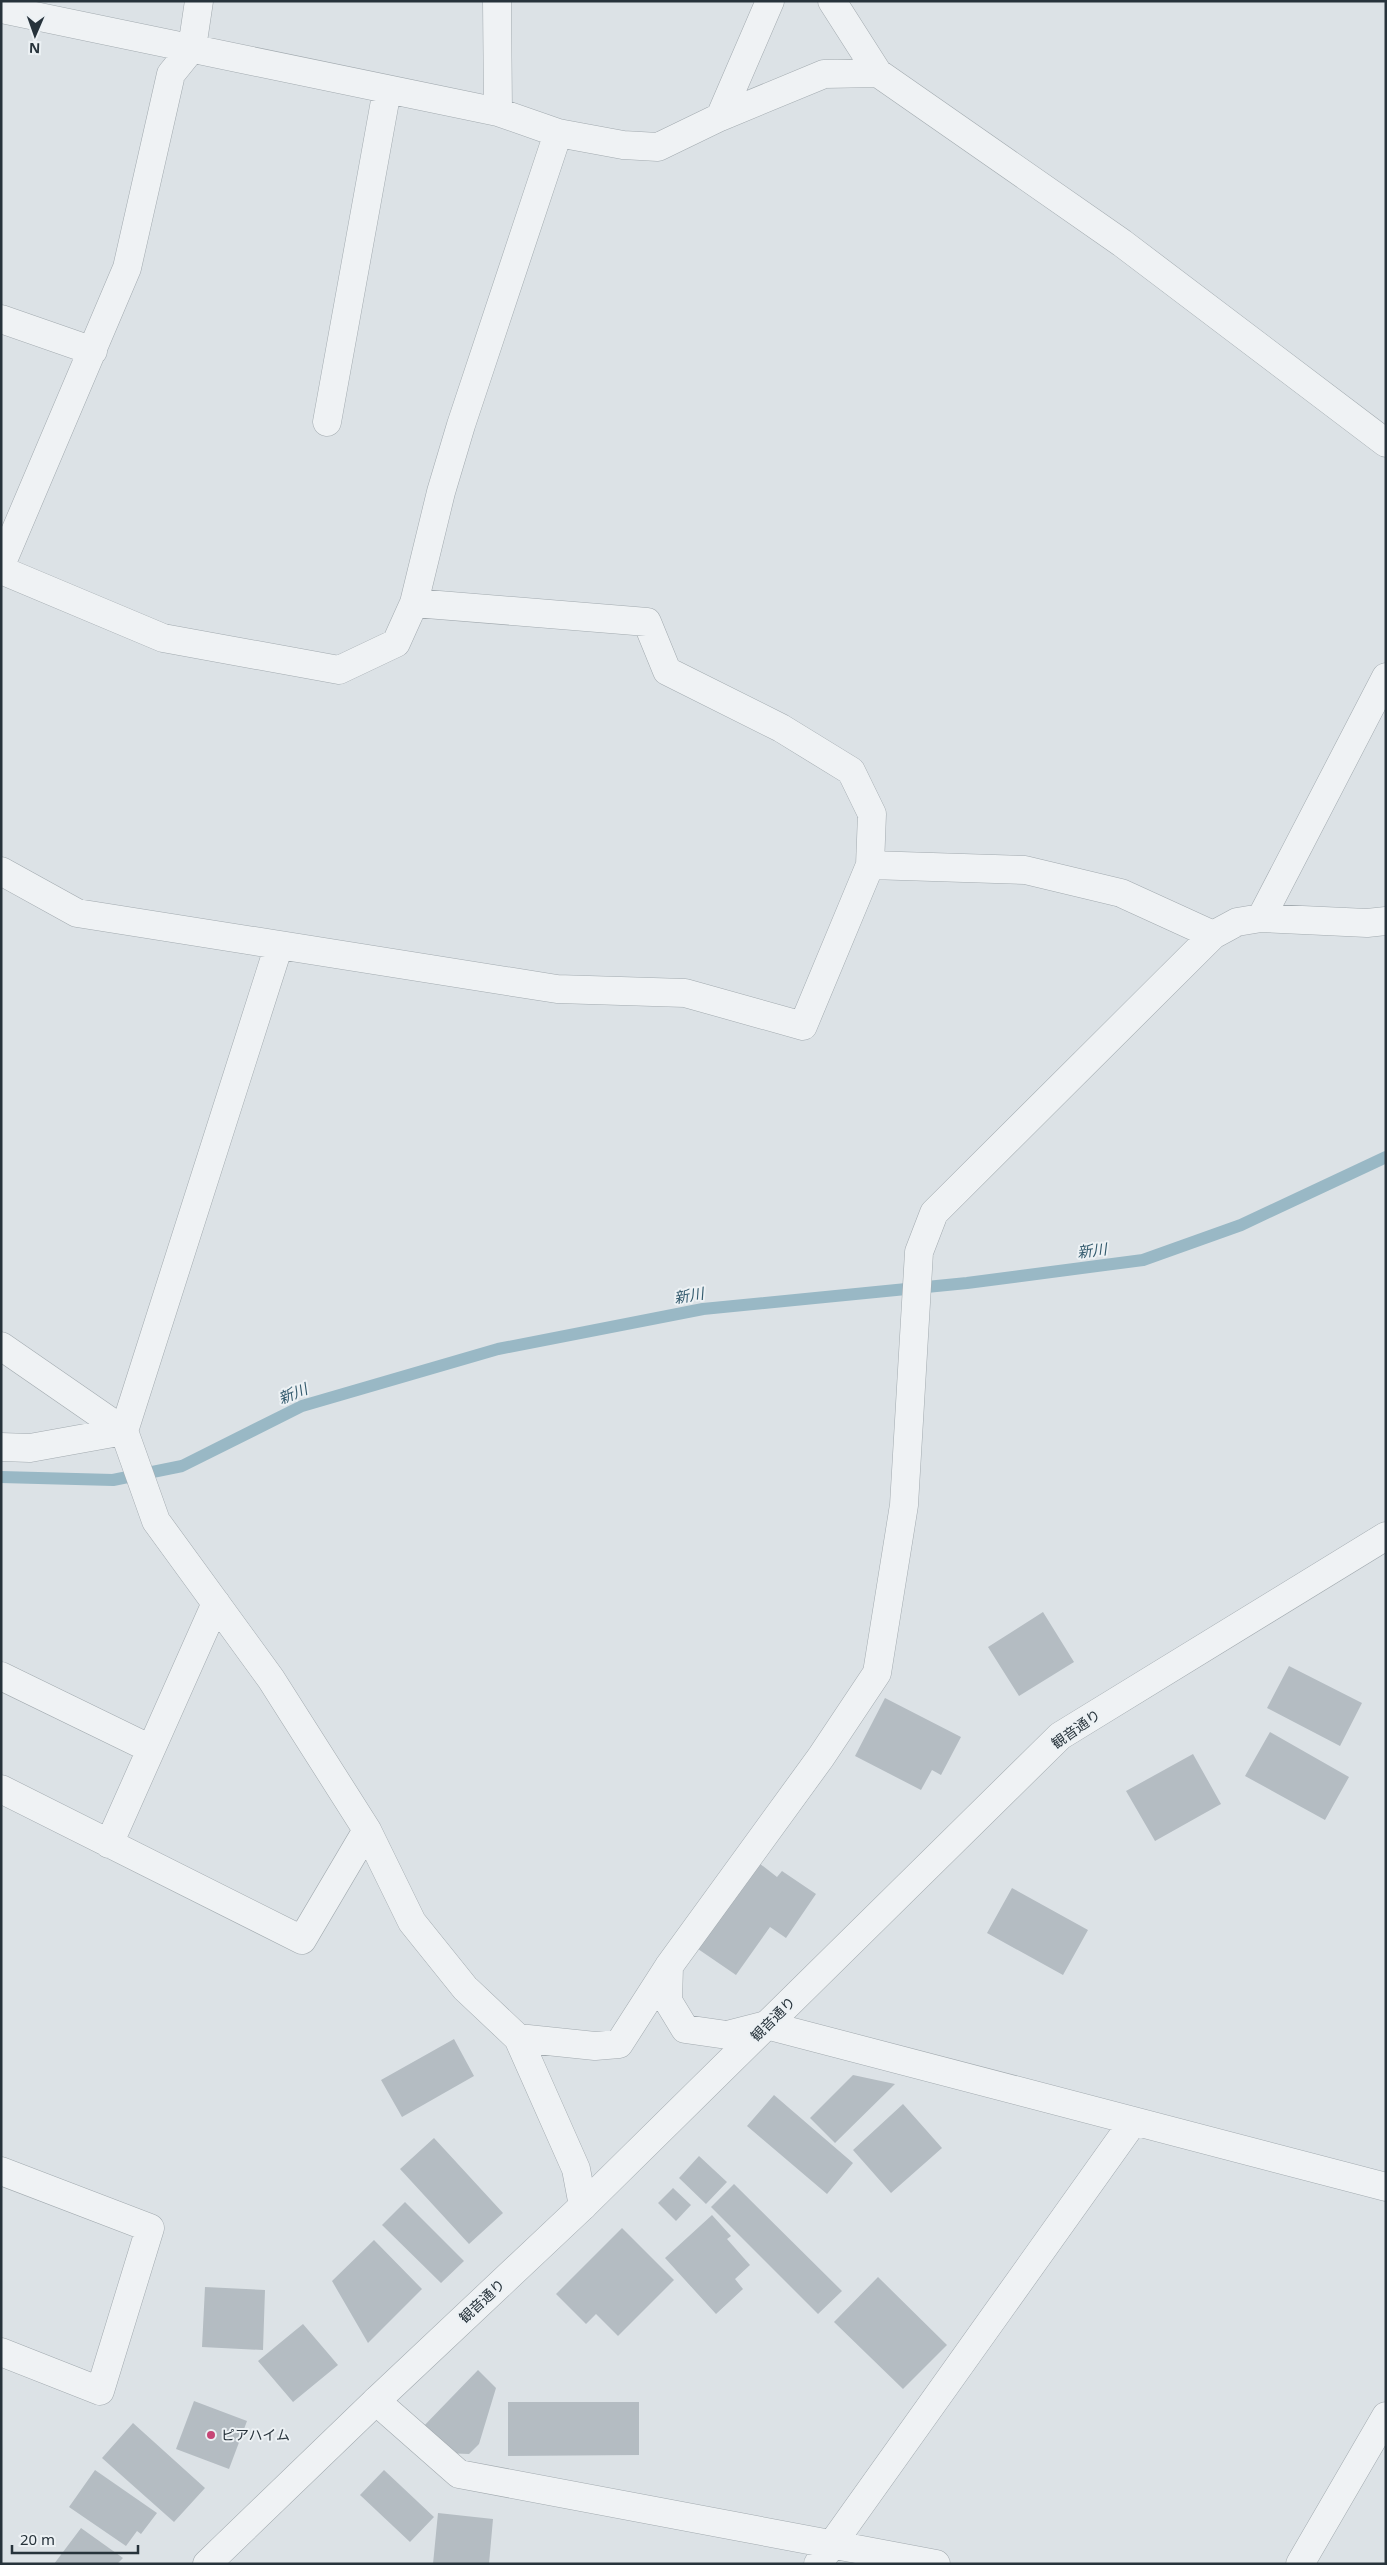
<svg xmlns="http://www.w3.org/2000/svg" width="1387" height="2565" font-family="'Noto Sans','Noto Sans JP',sans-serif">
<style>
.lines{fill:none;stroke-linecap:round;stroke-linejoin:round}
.stream{stroke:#99b8c5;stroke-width:12}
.building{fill:#b4bcc2}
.minor-casing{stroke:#a2aaaf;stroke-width:29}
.tertiary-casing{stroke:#a2aaaf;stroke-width:29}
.minor{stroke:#eff2f4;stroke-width:28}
.tertiary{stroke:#eff2f4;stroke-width:28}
.poi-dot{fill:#c64676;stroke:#ecf1f4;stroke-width:2}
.labels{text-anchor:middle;stroke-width:4;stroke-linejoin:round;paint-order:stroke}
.street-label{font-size:14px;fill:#27333b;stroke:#ecf1f4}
.poi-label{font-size:14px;fill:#27333b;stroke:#ecf1f4;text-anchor:start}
.water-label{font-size:15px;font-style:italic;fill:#335a6d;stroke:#ecf1f4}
</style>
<rect width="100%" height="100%" fill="#dce2e6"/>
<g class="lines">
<path class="stream" d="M1 1477 113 1480 182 1466 302 1406 498 1349 703 1309 967 1283 1143 1260 1241 1225 1386 1157"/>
</g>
<path class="building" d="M1043 1612 1074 1662 1019 1696 988 1647Z
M1289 1666 1362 1703 1340 1746 1267 1708Z
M885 1698 961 1737 941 1775 932 1770 921 1790 855 1756Z
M1270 1732 1349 1777 1325 1820 1245 1776Z
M1193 1754 1221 1804 1155 1841 1126 1791Z
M759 1863 777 1877 782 1871 816 1894 786 1938 770 1927 736 1975 698 1949Z
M1012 1888 1088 1930 1063 1975 987 1933Z
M454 2039 474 2076 402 2117 381 2080Z
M853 2075 895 2084 835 2143 810 2118Z
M774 2095 853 2163 827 2194 747 2126Z
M903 2104 942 2148 891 2193 853 2150Z
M434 2138 503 2213 469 2244 400 2169Z
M699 2156 727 2182 706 2204 679 2178Z
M734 2184 842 2291 818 2314 711 2207Z
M673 2188 691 2205 676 2221 658 2203Z
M405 2202 464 2261 441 2283 382 2225Z
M712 2215 731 2236 727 2239 750 2265 735 2279 743 2289 716 2314 665 2258Z
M622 2228 674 2280 618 2336 596 2314 586 2324 556 2294Z
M374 2240 422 2289 368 2343 332 2281Z
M878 2277 947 2345 903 2389 834 2322Z
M205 2287 265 2290 263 2350 202 2347Z
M303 2324 338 2365 293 2402 258 2361Z
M478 2370 496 2388 479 2444 469 2454 442 2453 419 2431Z
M194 2401 247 2421 229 2469 176 2449Z
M508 2402H639V2455L508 2456Z
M133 2423 205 2488 174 2522 102 2458Z
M95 2470 157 2513 141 2534 137 2531 126 2546 69 2507Z
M384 2470 434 2517 410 2542 360 2495Z
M438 2513 493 2519 489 2564H433Z
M81 2528 123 2558 117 2564H54Z"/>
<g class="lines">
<defs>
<path id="minor" d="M497 1 498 112
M832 1 878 73
M1 9 498 112 558 133 623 145 658 147 720 117 824 74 878 73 1122 243 1386 443
M720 117 770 1
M1 319 93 351
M327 422 387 90
M1 565 127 268 171 74 192 48 199 1
M1 570 163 638 339 670 396 643 414 603 441 492 461 425 558 133
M870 865 1025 870 1121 893 1213 935
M1 871 77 913 557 989 685 993 803 1026 870 865 872 814 851 771 781 728 667 671 647 622 414 603
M1261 918 1386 677
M1 1346 124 1431 156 1521 271 1679 367 1830 412 1922 465 1988 518 2038 576 2169 583 2206
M1 1447 30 1448 124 1431 279 945
M1 1676 151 1749
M1 1789 302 1940 367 1830
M109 1844 216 1603
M669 1966 668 2001 685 2029 727 2035 766 2025 1386 2187
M518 2038 595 2046 619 2044 669 1966 821 1757 877 1673 904 1505 919 1252 934 1213 1213 935 1237 922 1261 918 1367 923 1386 921
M1 2171 150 2228 100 2391 1 2352
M376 2401 459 2474 936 2564
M818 2564 1133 2122
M1300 2564 1386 2416"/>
<path id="tertiary" d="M207 2564 376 2401 583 2206 1060 1736 1386 1536"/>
</defs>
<use href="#minor" class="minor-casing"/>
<use href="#tertiary" class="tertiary-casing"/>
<use href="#minor" class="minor"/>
<use href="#tertiary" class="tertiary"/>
</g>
<circle class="poi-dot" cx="211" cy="2435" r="5"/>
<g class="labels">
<g class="street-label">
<text transform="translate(1076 1729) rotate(-35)" y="5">観音通り</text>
<text transform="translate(773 2019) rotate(-45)" y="5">観音通り</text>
<text transform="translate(482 2301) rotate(-43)" y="5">観音通り</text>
</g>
<g class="poi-label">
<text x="221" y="2440">ピアハイム</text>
</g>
<g class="water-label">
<text transform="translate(1092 1251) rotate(-7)" y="5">新川</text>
<text transform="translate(689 1296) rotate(-10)" y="5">新川</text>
<text transform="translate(293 1394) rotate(-22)" y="5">新川</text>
</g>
</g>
<rect width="1387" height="2565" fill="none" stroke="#27333b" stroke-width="5"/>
<g transform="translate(35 35) rotate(182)" stroke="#ecf1f4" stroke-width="4" paint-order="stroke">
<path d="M0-4L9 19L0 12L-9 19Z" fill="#27333b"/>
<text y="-8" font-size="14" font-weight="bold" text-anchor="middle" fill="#27333b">N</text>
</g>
<path d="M12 2545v8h126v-8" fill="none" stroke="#27333b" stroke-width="2.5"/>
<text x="20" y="2545" font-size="15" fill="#27333b" stroke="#ecf1f4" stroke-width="4" paint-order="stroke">20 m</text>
</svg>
